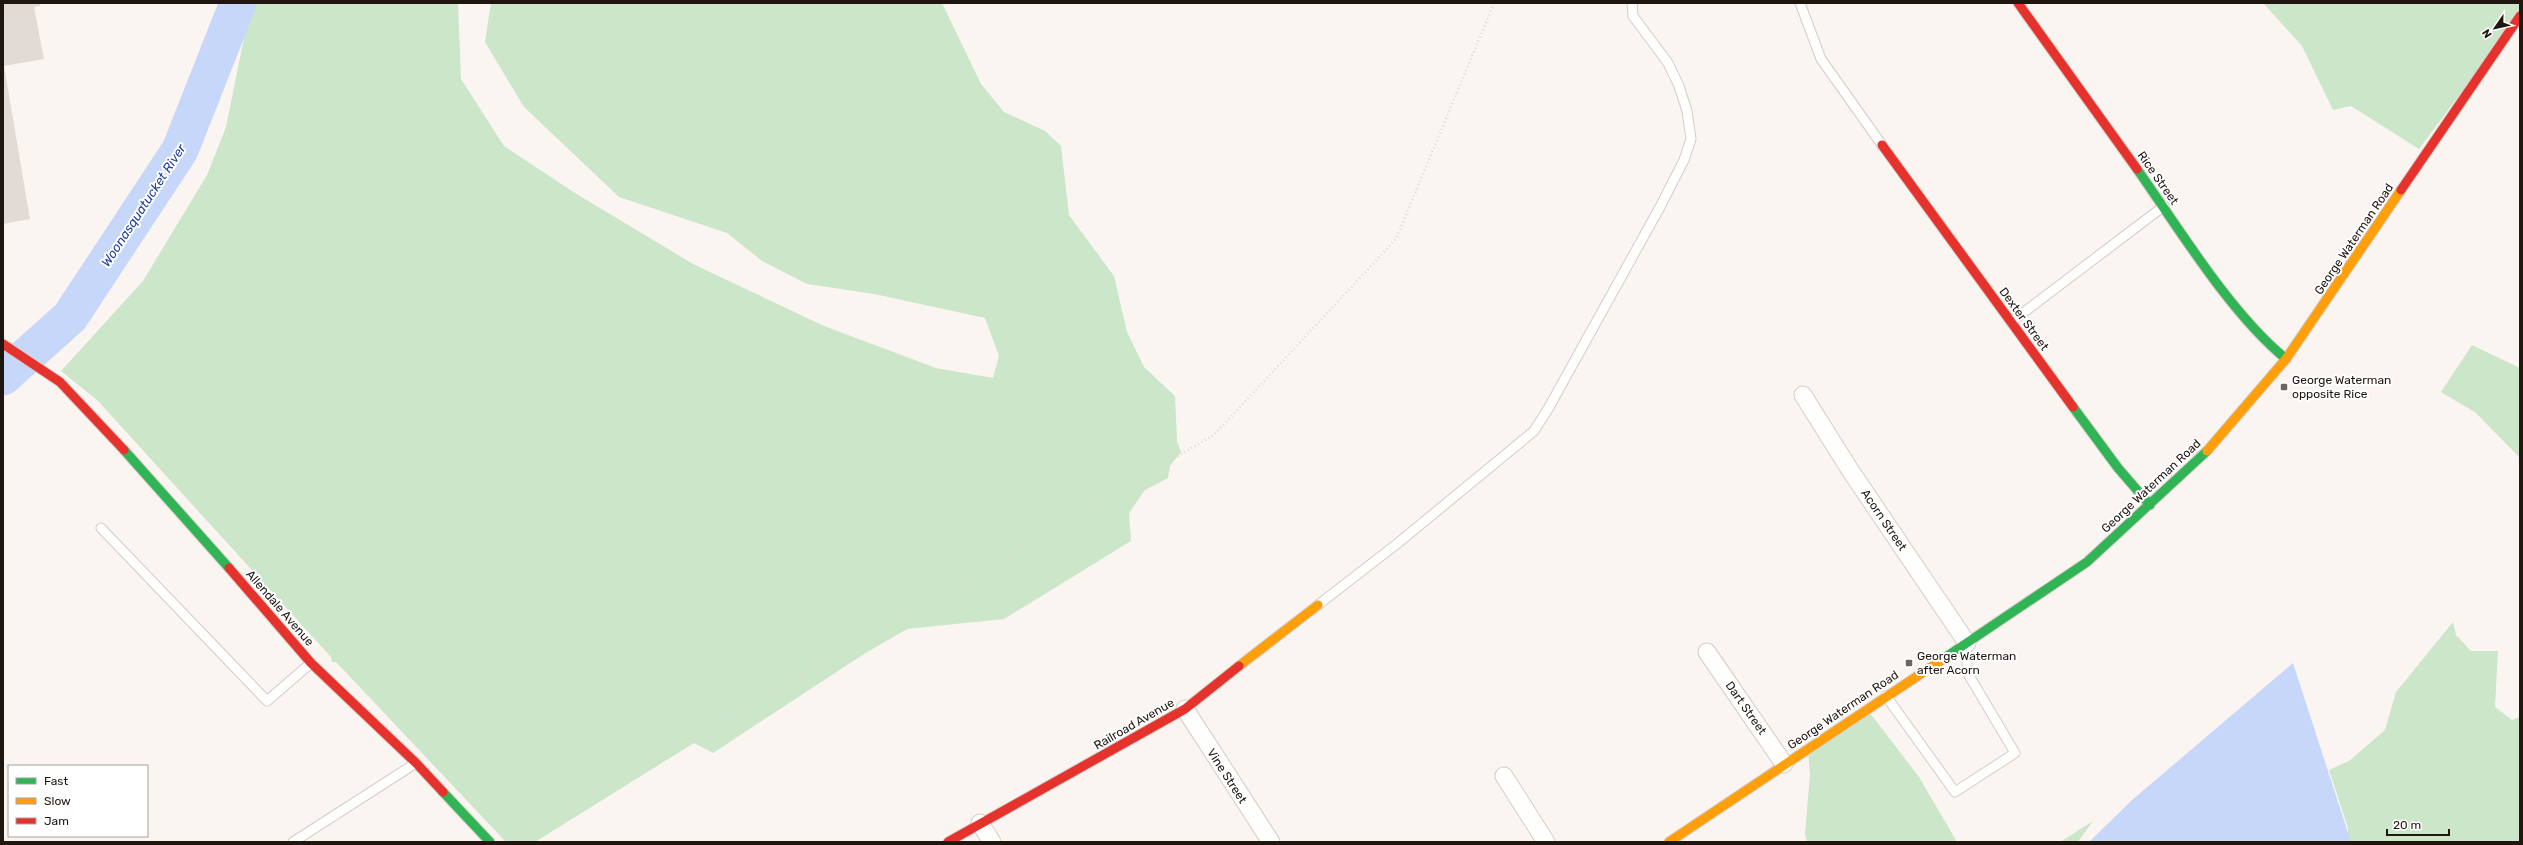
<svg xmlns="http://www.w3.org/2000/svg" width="2523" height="845" font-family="Rubik,sans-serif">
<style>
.green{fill:#cce6c9}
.water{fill:#c7d7fa}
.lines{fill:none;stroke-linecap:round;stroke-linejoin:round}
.river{stroke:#c7d7fa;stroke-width:37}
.building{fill:#e2dad4}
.lane-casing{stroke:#d4ccc8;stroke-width:11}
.street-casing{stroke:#d4ccc8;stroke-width:19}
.fast-casing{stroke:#d4ccc8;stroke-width:11}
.slow-casing{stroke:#d4ccc8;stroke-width:11}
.jam-casing{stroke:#d4ccc8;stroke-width:11}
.path{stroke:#dcdad8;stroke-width:2.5;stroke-dasharray:1 3;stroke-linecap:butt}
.lane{stroke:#fefefd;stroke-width:9}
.street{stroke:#fefefd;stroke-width:17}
.fast{stroke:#30b455;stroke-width:9}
.slow{stroke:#ff9f0a;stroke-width:9}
.jam{stroke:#e5322d;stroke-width:9}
.poi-dot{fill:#6d645f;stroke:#fff;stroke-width:1.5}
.labels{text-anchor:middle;stroke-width:4;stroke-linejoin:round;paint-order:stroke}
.street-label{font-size:12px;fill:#201610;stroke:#fff}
.poi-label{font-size:12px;fill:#201610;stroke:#fff;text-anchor:start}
.water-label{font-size:13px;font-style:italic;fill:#1d3f9d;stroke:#fff}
</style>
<rect width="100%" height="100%" fill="#fbf5f1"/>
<path class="green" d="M251 3H458L461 79 504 146 575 193 693 264 824 326 936 368 993 378 999 356 985 318 874 294 807 284 762 261 727 233 619 197 524 107 485 42 491 3H942L981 84 1004 112 1045 131 1061 146 1069 215 1114 276 1127 332 1144 367 1175 396 1177 441 1181 452 1170 466 1168 478 1145 490 1129 513 1131 541 1004 619 907 629 864 654 713 753 694 743 535 842H506L336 662H332L331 657 98 401 61 371 143 281 207 175 226 127Z
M2263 3H2520V14L2419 149 2351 106 2333 110 2302 46Z
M2472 345 2520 368V458L2476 413 2441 392Z
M2453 622 2456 635 2471 651H2498L2495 707 2512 720 2520 717V842H2348V828L2329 770 2349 761 2385 730 2396 692Z
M1867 709 1919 777 1957 842H1807L1805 834 1810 774 1808 750Z
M2093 821 2078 842H2060Z"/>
<path class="water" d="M2293 663 2351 842H2089L2132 800Z"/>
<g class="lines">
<path class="river" d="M3 377 70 317 180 150 238 3"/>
</g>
<path class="building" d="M3 3H40V6L34 7 44 59 4 66 30 219 3 224Z"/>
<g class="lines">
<defs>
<path id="lane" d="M1800 3 1821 59 1882 145
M2011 322 2164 206
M101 528 267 701 311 663
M1318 605 1398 543 1534 431 1548 409 1660 207 1684 160 1691 139 1687 111 1679 86 1668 63 1633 16 1632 3
M1886 696 1955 792 2015 753 1967 672V645
M293 842 416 763"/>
<path id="street" d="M1803 395 1850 470 1967 643
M1707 652 1784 764
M1185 709 1271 842
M1504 776 1546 842
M980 823 992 842"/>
<path id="fast" d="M2137 169C2180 230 2230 313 2286 359
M2073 407 2118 468 2150 505
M124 450 229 568
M1940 661 2087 562 2207 451
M443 792 490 842"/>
<path id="slow" d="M2207 451 2286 359 2401 190
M1239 666 1318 605
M1669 842 1940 661"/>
<path id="jam" d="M2018 3 2137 169
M1882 145 2073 407
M2401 190 2520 16
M3 344 60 382 124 450
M229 568 311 663 416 763 443 792
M948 842 1185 709 1239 666"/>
</defs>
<use href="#lane" class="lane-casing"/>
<use href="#street" class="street-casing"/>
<use href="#fast" class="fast-casing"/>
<use href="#slow" class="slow-casing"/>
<use href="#jam" class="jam-casing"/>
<path class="path" d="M511 838 884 628 1214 435 1396 239 1494 3"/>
<use href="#lane" class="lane"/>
<use href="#street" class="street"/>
<use href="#fast" class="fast"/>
<use href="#slow" class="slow"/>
<use href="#jam" class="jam"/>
</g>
<g class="poi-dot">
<rect x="2280" y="383" width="8" height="8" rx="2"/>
<rect x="1905" y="659" width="8" height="8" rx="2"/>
</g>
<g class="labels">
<g class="street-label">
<text transform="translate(2158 178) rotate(55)" y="4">Rice Street</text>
<text transform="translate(2354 239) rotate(-56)" y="4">George Waterman Road</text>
<text transform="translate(2024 319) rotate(54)" y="4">Dexter Street</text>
<text transform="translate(2151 486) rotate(-43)" y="4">George Waterman Road</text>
<text transform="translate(1884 520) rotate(56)" y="4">Acorn Street</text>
<text transform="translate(280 608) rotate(49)" y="4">Allendale Avenue</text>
<text transform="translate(1746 708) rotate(55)" y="4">Dart Street</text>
<text transform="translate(1843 710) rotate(-34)" y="4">George Waterman Road</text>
<text transform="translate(1134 724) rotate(-30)" y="4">Railroad Avenue</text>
<text transform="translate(1227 776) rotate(57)" y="4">Vine Street</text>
</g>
<g class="poi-label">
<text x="2292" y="384">George Waterman<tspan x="2292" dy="14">opposite Rice</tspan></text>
<text x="1917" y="660">George Waterman<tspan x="1917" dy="14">after Acorn</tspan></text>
</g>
<g class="water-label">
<text transform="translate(143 205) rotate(-57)" y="5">Woonasquatucket River</text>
</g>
</g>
<rect width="2523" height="845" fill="none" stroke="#201610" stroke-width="8"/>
<rect x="8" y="765" width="140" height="72" fill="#ffffff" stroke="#a6a29f"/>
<rect x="16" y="778" width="20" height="6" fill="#30b455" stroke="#a6a29f"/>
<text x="44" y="785" font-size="12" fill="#201610">Fast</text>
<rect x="16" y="798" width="20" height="6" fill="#ff9f0a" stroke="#a6a29f"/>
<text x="44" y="805" font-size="12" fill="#201610">Slow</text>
<rect x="16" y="818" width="20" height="6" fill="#e5322d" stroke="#a6a29f"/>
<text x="44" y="825" font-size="12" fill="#201610">Jam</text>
<g transform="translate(2495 28) rotate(236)" stroke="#ffffff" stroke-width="3" paint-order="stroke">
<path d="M0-3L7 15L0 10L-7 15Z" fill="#201610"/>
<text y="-6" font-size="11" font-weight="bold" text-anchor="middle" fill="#201610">N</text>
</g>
<path d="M2387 829v6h62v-6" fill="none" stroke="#201610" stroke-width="2"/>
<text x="2393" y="829" font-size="12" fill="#201610" stroke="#ffffff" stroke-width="3" paint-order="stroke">20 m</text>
</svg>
